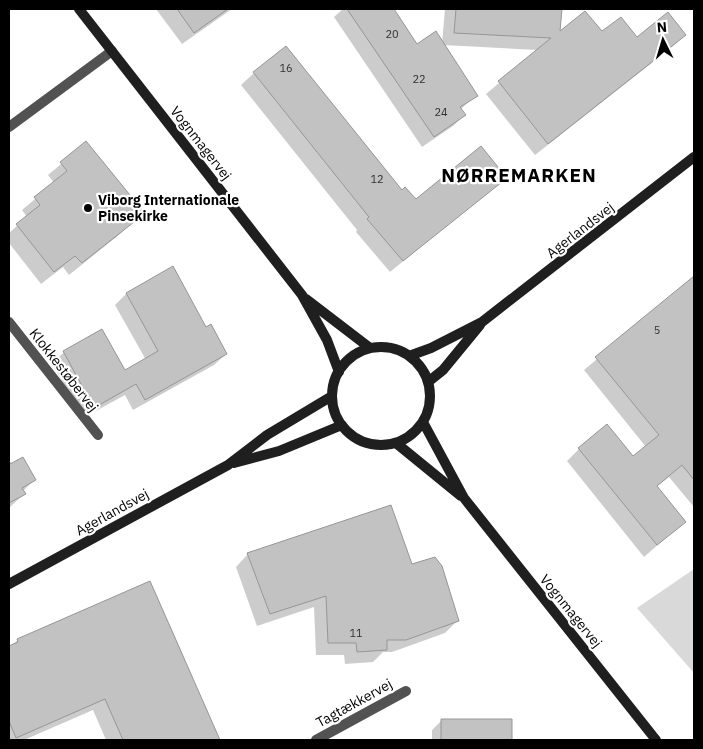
<svg xmlns="http://www.w3.org/2000/svg" width="703" height="749" font-family="'IBM Plex Sans',sans-serif">
<style>
.green{fill:#d9d9d9}
.shadow{fill:#0003}
.building{fill:#c2c2c2;stroke:#969696}
.lines{fill:none;stroke-linecap:round;stroke-linejoin:round}
.street{stroke:#525252;stroke-width:10}
.secondary{stroke:#1f1f1f;stroke-width:10}
.poi-dot{fill:#000;stroke:#fff;stroke-width:2}
.labels{text-anchor:middle;stroke-width:4.5;stroke-linejoin:round;paint-order:stroke}
.number-label{font-size:11px;fill:#303030}
.street-label{font-size:14px;fill:#000;stroke:#fff}
.poi-label{font-size:14px;font-weight:bold;fill:#000;stroke:#fff;text-anchor:start}
.district-label{font-size:19px;font-weight:bold;letter-spacing:1px;fill:#000;stroke:#fff}
</style>
<rect width="100%" height="100%" fill="#fff"/>
<path class="green" d="M694 569V673L637 608Z"/>
<path class="shadow" d="M156 9H232L182 44Z
M343 9H392L417 45 442 43 445 9H561L559 34 601 33 637 39 684 35 672 47 535 155 486 94 538 50 443 45 476 95 460 110 464 115 453 126 422 147 334 17Z
M254 73 415 201 505 178 390 272 356 232 357 230 241 85Z
M86 143 141 211 120 234 69 275 63 267 41 284 9 243V233L27 217 22 210 54 183 48 175Z
M694 278V507L669 477 656 487 684 522 644 557 567 461 579 449 633 458 646 447 584 370Z
M126 294 226 354 214 365 133 410 125 395 83 418 52 364 64 352 124 371 146 360 115 305Z
M9 461 34 480 23 491 24 494 9 508Z
M248 554 411 566 458 620 445 633 392 652H383L373 662 345 664 344 655H316L314 607 257 626 236 567Z
M150 582 219 740H106L93 710 24 740H9V647L18 640Z
M510 720V740H432V730L441 721Z"/>
<path class="building" d="M177 9H228L194 33Z
M347 9H394L417 44 436 31 478 96 460 107 466 115 434 137Z
M456 9H562L560 31 585 11 602 31 621 17 637 37 668 12 686 35 548 144 498 81 551 38 454 33Z
M286 46 402 190 405 187 416 199 481 146 507 178 403 261 367 219 369 217 253 72Z
M86 141 143 211 132 219 134 222 82 263 75 256 54 272 16 224 40 205 34 197 67 171 60 162Z
M173 266 206 327 211 324 227 354 145 400 136 384 94 408 63 351 102 329 125 370 158 351 126 293Z
M694 276V480L682 465 657 486 686 522 657 545 578 448 607 424 633 456 659 435 595 357Z
M23 457 36 480 22 488 26 494 9 503V462L10 464Z
M391 505 412 564 435 557 442 566 459 621 406 640H387V650L357 652 356 643H328L326 596 270 614 247 553Z
M150 581 220 740H123L105 699 16 738 9 721V646L18 642 17 639Z
M441 719H512V740H441Z"/>
<g class="lines">
<path class="street" d="M9 127 112 51
M9 322 98 435
M316 740 406 691"/>
<path class="secondary" d="M79 9 302 295 327 340 339 372
M306 299 370 348
M332 396a49 49 0 1 1 98 0a49 49 0 1 1-98 0Z
M409 356 431 348 482 322 694 157
M428 382 443 370 480 325
M423 422 464 498 656 740
M396 443 461 496
M234 463 279 451 342 425
M9 584 228 465 267 435 332 396"/>
</g>
<circle class="poi-dot" cx="88" cy="208" r="5"/>
<g class="labels">
<g class="number-label">
<text x="392" y="38">20</text>
<text x="286" y="72">16</text>
<text x="419" y="83">22</text>
<text x="441" y="116">24</text>
<text x="377" y="183">12</text>
<text x="657" y="334">5</text>
<text x="356" y="637">11</text>
</g>
<g class="street-label">
<text transform="translate(201 143) rotate(52)" y="5">Vognmagervej</text>
<text transform="translate(580 230) rotate(-38)" y="5">Agerlandsvej</text>
<text transform="translate(64 370) rotate(52)" y="5">Klokkestøbervej</text>
<text transform="translate(112 512) rotate(-29)" y="5">Agerlandsvej</text>
<text transform="translate(571 611) rotate(51)" y="5">Vognmagervej</text>
<text transform="translate(354 703) rotate(-29)" y="5">Tagtækkervej</text>
</g>
<g class="poi-label">
<text x="98" y="205">Viborg Internationale<tspan x="98" dy="16">Pinsekirke</tspan></text>
</g>
<g class="district-label">
<text x="519" y="182">NØRREMARKEN</text>
</g>
</g>
<rect width="703" height="749" fill="none" stroke="#000000" stroke-width="20"/>
<g transform="translate(663 40) rotate(355)" stroke="#ffffff" stroke-width="4" paint-order="stroke">
<path d="M0-4L9 19L0 12L-9 19Z" fill="#000000"/>
<text y="-8" font-size="14" font-weight="bold" text-anchor="middle" fill="#000000">N</text>
</g>
</svg>
